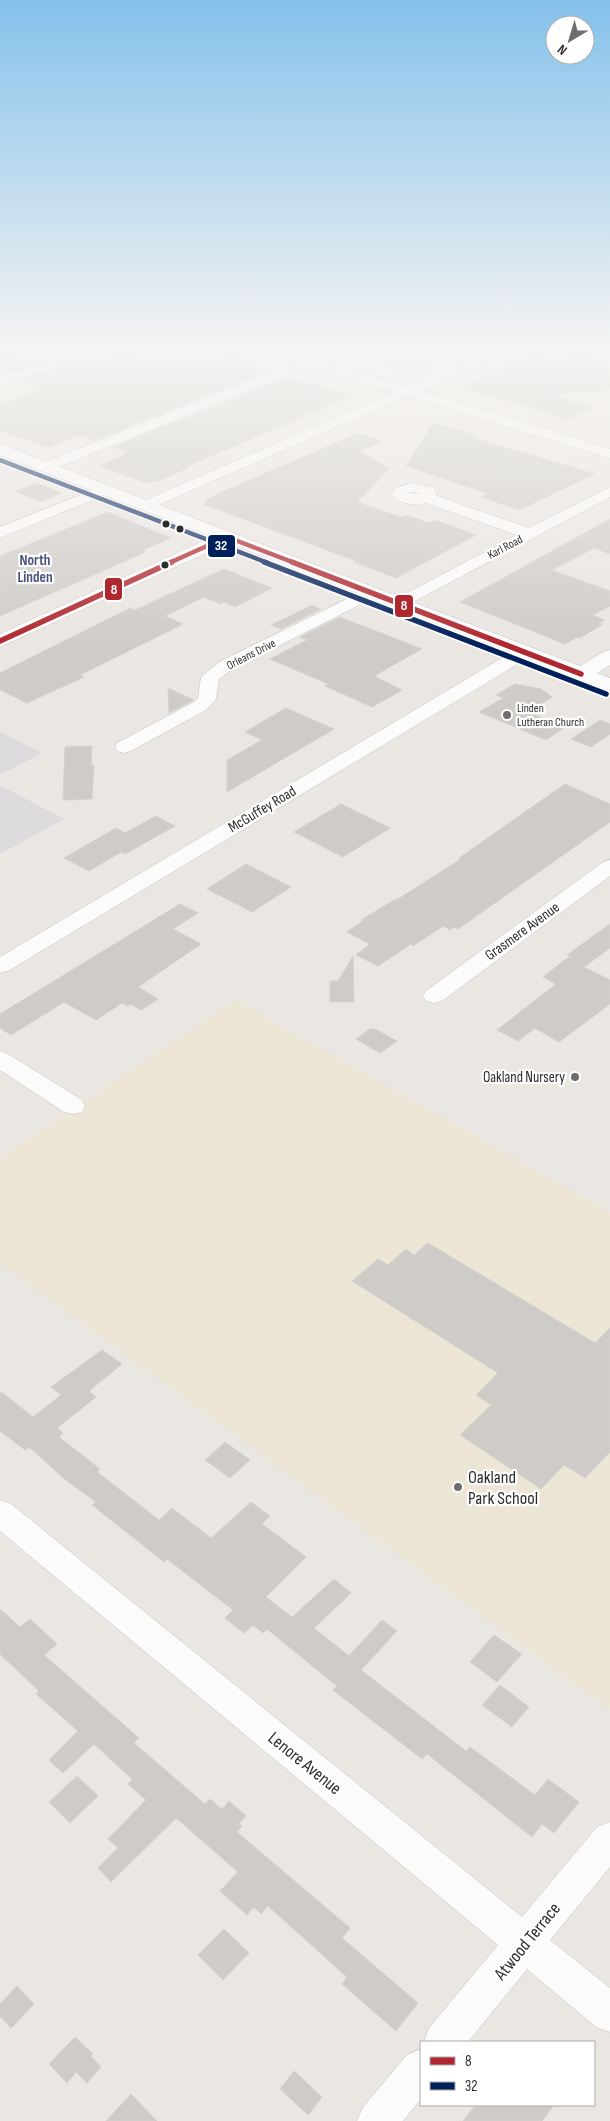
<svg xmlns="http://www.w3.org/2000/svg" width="610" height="2121" font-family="'Sofia Sans Condensed',sans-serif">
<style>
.industrial{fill:#dedbde}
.education{fill:#ede5d6}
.building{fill:#cfccc8;stroke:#d5d2ce}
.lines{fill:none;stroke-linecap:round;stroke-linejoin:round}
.street-casing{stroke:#c4c2c3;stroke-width:1}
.secondary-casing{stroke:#c4c2c3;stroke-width:1}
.street{fill:#fcfbfb;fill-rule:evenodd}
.secondary{fill:#fcfbfb;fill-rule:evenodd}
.bus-1-far1-casing{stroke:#fff;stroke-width:7}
.bus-1-casing{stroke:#fff;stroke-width:9}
.bus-2-far1-casing{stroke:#fff;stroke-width:7}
.bus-2-casing{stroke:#fff;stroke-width:9}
.bus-1-far1{stroke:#af272f;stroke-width:4.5}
.bus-1{stroke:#af272f;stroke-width:5.5}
.bus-2-far1{stroke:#00205b;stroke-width:4.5}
.bus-2{stroke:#00205b;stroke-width:5.5}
.bus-dot{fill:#2c2c2c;stroke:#fff;stroke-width:2}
.poi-dot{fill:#6e6d6c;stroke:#fff;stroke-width:2}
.labels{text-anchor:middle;stroke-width:4.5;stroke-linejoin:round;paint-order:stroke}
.far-street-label{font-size:12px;fill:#2c2c2c;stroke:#fff}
.far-poi-label{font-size:12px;fill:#2c2c2c;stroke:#fff;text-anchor:start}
.far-quarter-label{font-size:15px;font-weight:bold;fill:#4a527f;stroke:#fff}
.street-label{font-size:15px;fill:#2c2c2c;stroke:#fff}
.poi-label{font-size:15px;fill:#2c2c2c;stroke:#fff;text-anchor:end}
.near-poi-label{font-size:18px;fill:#2c2c2c;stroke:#fff;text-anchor:start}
.near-street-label{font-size:18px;fill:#2c2c2c;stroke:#fff}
.line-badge{stroke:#fff;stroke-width:2}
.badge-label{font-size:14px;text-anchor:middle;font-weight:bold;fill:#fff}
</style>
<rect width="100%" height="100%" fill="#eae6e2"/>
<path class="industrial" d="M0 732 42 753 0 775Z
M0 785 64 819 0 854Z"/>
<path class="education" d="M235 1000 610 1212V1710L0 1263V1158Z"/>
<path class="building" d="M24 350H42L57 355 4 374 0 373V359Z
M140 350H157L165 352 171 350H217L256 364 251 365 269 371 95 440 79 435 49 447 0 431V405L44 389 21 381 76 361 91 366Z
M354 350H463V351L409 371 354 354Z
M545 350H558L607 364 604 366 610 368V389L551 395 592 407 568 419 462 387Z
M288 377 350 396 186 467 188 468 155 482 152 481 147 483 99 466 125 455 122 454 127 452 113 447Z
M433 423 474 435 471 437 595 474 519 510 481 497 488 494 406 466Z
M359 433 382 441 360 451 389 469 357 502 401 517 405 515 412 517 430 523 435 520 476 535 396 578 354 562 356 561 203 504 209 502 205 501 226 490Z
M37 483 62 493 40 502 15 491Z
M108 512 171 538 143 550 146 552 0 616V556Z
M610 519V554L594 548 552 570 610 591V606L593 615 604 620 599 623 603 624 580 638 577 637 565 644 460 602Z
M224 569 272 588 235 607 224 602 220 604 204 597 165 616 183 624 80 675 84 677 27 703 0 690V673L130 608 135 610Z
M312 605 321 609 281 629 271 625Z
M340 617 422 649 374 676 402 690 372 707 325 686 328 684 270 659 307 640 300 637Z
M515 684 541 689 552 697 528 712 565 727 546 740 479 712 503 698 496 695Z
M168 688 194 700 169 713Z
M286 708 334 729 227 792V760L262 740 245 732Z
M600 720 610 724V734L591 747 571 739Z
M92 746 91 765H94L92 799 63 800 65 747Z
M565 784 610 804V822L458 929 454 927 450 930 443 926 413 946 411 944 378 966 356 955 370 944 347 932 363 921 361 920 396 899H398L461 859 459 858Z
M341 804 390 828 343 857 294 832Z
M156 816 175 826 125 854 121 852 89 871 64 858 116 828 125 833Z
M246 864 291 887 252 912 207 889Z
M180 904 198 913 173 929 201 944 138 987 158 999 141 1010 131 1004 127 1006 122 1003 96 1020 64 1002 11 1035 0 1028V1014Z
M610 924V948L584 967 610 980V1004L559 1042 535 1028 518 1041 497 1030 556 984 543 977 570 956 567 955Z
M353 956 354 1002H330V981H338Z
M370 1029H375L397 1041 380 1053 356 1039Z
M428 1243 595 1343 610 1328V1452L585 1478 564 1465 541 1489 460 1435 491 1405 476 1395 498 1373 352 1281 378 1259 388 1265 406 1249 414 1255Z
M102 1350 122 1364 89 1391 96 1397 57 1428 63 1433 59 1437 100 1469 97 1472 159 1520 172 1508 211 1538 251 1502 270 1516 262 1524 306 1557 266 1597 292 1617 334 1579 351 1593 314 1628 349 1656 382 1620 397 1631 361 1670 466 1751 470 1747 535 1795 548 1779 579 1802 554 1833 542 1824 532 1837 427 1754 422 1759 333 1690 337 1686 267 1629 263 1633 253 1625 244 1633 225 1618 233 1610 167 1559 164 1562 92 1505 96 1502 67 1481 29 1447 25 1450 0 1431V1391L33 1417 61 1395 51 1387Z
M225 1442 250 1460 230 1478 205 1460Z
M0 1609 20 1627 30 1619 57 1644 44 1655 139 1738 134 1743 205 1804 210 1799 222 1809 229 1801 246 1816 239 1824 242 1826 237 1832 350 1928 342 1938 418 2003 396 2031 342 1984 347 1977 268 1906 261 1914 254 1907 247 1915 220 1891 238 1872 176 1818 111 1882 98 1868 118 1848 108 1839 146 1800 128 1784 132 1779 94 1744 63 1773 49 1760 78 1731 36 1694 39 1691 0 1654Z
M494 1635 522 1654 497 1682 470 1662Z
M500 1685 529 1707 512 1727 482 1705Z
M77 1776 98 1796 70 1823 49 1802Z
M224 1929 249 1953 223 1980 198 1955Z
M17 1986 34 2004 11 2028 0 2016V2004Z
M75 2037 93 2054 91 2056 101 2067 87 2083 76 2072 67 2083 49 2064Z
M294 2071 322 2097 308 2115 280 2089Z
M131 2094 157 2121H106Z
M475 2105H554L542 2121H463Z"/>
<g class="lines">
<defs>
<path id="street" d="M77 350H95L94 353 0 386V378Z
M266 350H285L308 357 326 350H343L342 353 321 361 406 387 492 350H509L508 353 420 391 610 449V458L408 396 151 508H141L138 505 141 502 395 392 309 366 51 470H41L39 467 41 464 296 362 267 353Z
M412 483 434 488 437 496 529 528 610 487V497L400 609 394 608 392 604 394 600 517 535 426 503C415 505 400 505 392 495L395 488ZM413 492 422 494 408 493Z
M106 485 111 486 113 489 111 492 0 538V527Z
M371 587 377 588 379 592 377 596 233 669 219 679 216 699 206 710 131 751 124 753 117 751 115 747 117 743 194 702 198 698 201 677 221 661Z
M525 647 531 648 534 652 531 656 8 971 0 973V957L519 648Z
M610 860V876L442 1001 434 1003 426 1001 423 996 426 991 603 862Z
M0 1051 8 1054 82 1100 85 1106 82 1112 73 1114 64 1112 0 1070Z
M0 1500 11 1504 522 1917 597 1827 610 1822V1867L550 1940 610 1988V2032L596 2027 527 1969 468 2042H424L429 2028 498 1945 0 1531Z
M421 2049V2099L403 2121H357L363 2107 407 2055Z"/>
<path id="secondary" d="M0 444 580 666 603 652 610 650V665L597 673 610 678V691L228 543 0 647V634L212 537 0 455Z"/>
</defs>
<use href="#street" class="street-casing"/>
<use href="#secondary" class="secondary-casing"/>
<use href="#street" class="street"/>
<use href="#secondary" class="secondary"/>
<defs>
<path id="bus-1-far1" d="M227 537 295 563
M169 563 227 537"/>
<path id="bus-1" d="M292 562 581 674
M0 641 172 562"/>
<path id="bus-2-far1" d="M0 460 268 563"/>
<path id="bus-2" d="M264 562 606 694"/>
</defs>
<use href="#bus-1-far1" class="bus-1-far1-casing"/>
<use href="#bus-1" class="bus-1-casing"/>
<use href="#bus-2-far1" class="bus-2-far1-casing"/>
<use href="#bus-2" class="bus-2-casing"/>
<use href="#bus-1-far1" class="bus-1-far1"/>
<use href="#bus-1" class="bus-1"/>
<use href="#bus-2-far1" class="bus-2-far1"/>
<use href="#bus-2" class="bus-2"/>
</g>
<linearGradient id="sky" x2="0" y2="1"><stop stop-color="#85c1eb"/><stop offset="0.54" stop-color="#f6f4f2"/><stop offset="1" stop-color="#f6f4f2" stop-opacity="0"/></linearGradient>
<rect width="610" height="647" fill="url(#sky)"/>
<g class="bus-dot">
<circle cx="166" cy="524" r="4.5"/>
<circle cx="180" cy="529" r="4.5"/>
<circle cx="165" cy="565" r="4.5"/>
</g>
<g class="poi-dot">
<circle cx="507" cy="715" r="5"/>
<circle cx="575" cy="1077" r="5"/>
<circle cx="458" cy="1487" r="5"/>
</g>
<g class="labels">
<g class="far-street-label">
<text transform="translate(505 547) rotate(-28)" y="4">Karl Road</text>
<text transform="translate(251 654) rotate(-27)" y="4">Orleans Drive</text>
</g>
<g class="far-poi-label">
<text x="517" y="712">Linden<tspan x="517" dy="14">Lutheran Church</tspan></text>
</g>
<g class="far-quarter-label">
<text x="35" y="565">North<tspan x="35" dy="17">Linden</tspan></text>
</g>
<g class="street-label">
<text transform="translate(262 809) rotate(-31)" y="5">McGuffey Road</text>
<text transform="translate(522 931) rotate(-36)" y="5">Grasmere Avenue</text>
</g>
<g class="poi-label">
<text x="565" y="1082">Oakland Nursery</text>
</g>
<g class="near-poi-label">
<text x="468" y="1483">Oakland<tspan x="468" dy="21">Park School</tspan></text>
</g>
<g class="near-street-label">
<text transform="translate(305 1763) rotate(39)" y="6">Lenore Avenue</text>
<text transform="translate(527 1941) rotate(-51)" y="6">Atwood Terrace</text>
</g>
</g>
<g class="line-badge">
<rect x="207" y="534" width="29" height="24" rx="5" fill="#00205b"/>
<rect x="104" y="577" width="19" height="24" rx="5" fill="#af272f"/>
<rect x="394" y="594" width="20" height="24" rx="5" fill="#af272f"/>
</g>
<g class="badge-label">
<text x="221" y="550">32</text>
<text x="114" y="594">8</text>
<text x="404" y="610">8</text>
</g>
<rect x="420" y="2041" width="175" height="65" fill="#ffffff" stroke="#ababab"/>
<rect x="430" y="2057" width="25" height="8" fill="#af272f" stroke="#ababab"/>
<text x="465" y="2066" font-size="15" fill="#2c2c2c">8</text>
<rect x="430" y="2082" width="25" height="8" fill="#00205b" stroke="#ababab"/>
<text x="465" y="2091" font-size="15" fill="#2c2c2c">32</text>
<g transform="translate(570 40) rotate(218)"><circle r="24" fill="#ffffff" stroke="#ababab"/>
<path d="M0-4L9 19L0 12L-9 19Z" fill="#6e6d6c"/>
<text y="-8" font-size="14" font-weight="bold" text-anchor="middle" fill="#2c2c2c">N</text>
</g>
</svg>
